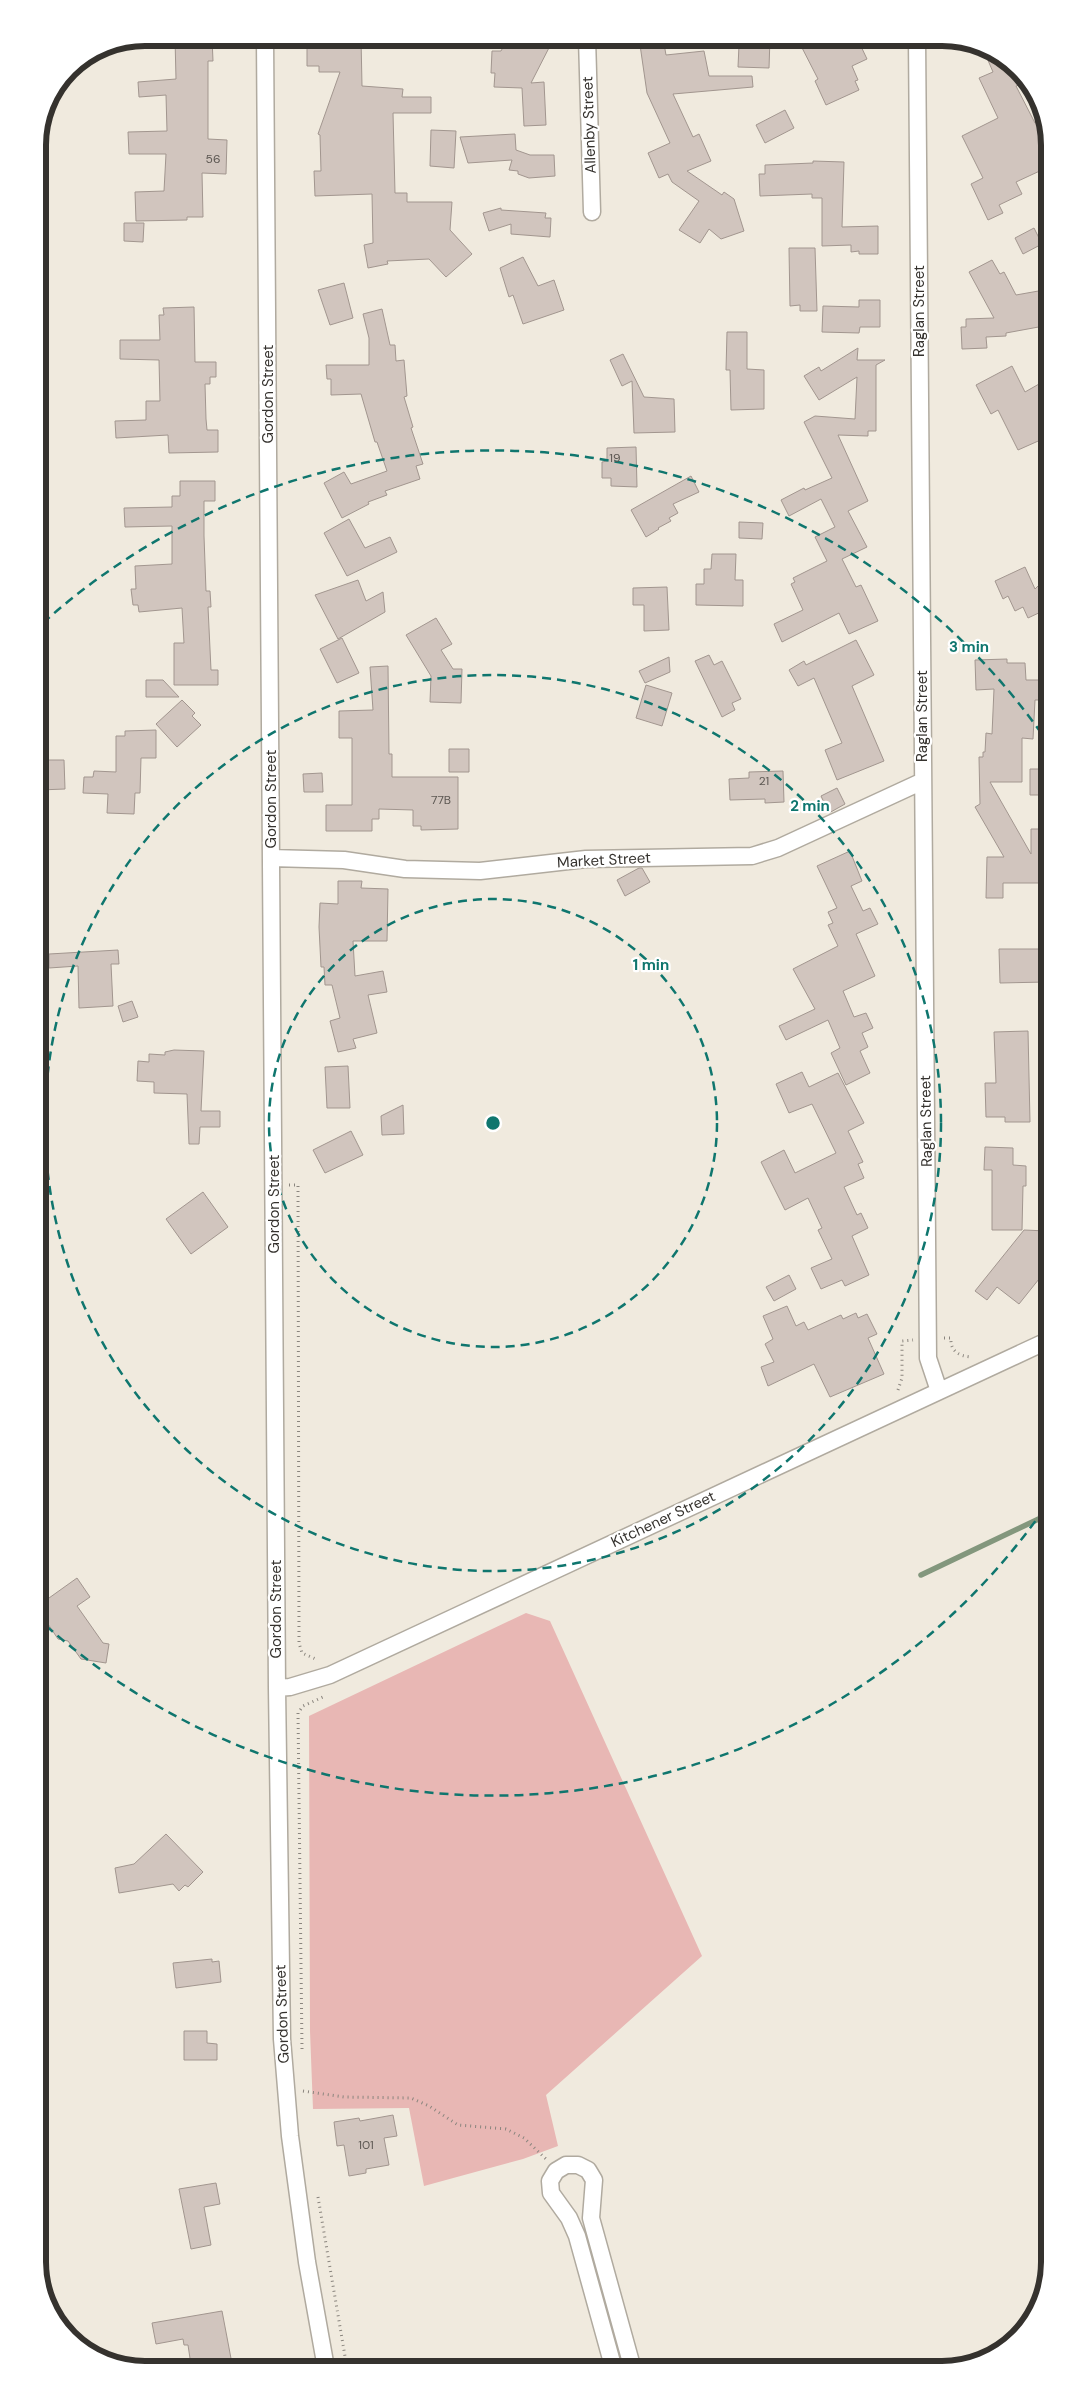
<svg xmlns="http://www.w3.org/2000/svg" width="1087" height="2407" font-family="'DM Sans',sans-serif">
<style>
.green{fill:#e8b7b4}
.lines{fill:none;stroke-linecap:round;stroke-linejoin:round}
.stream{stroke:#83977d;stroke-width:5.5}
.building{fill:#d1c5be;stroke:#a2968f}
.minor-casing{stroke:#b0aa9f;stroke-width:19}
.path{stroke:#8a857e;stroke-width:3;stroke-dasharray:1 4;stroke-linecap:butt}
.minor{stroke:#fff;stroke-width:16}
.ring{fill:none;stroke:#0f766e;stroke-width:2.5;stroke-dasharray:9 6}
.labels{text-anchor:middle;stroke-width:4.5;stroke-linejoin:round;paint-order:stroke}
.number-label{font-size:12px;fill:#5c5752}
.street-label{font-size:15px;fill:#35322e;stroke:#fff}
.rim{fill:none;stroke:#35322e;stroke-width:6}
.centre{fill:#0f766e;stroke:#fff;stroke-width:2.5}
.ring-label{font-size:15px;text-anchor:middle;font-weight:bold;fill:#0f766e;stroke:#fff;stroke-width:4.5;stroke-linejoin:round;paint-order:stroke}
</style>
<rect width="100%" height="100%" fill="#f0eade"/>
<path class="green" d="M526 1613 550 1621 702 1956 546 2095 558 2146 523 2159 424 2186 409 2108 313 2109 310 2031 309 1716Z"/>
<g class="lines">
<path class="stream" d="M921 1575 1047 1515"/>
</g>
<path class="building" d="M175 38H212L213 61H208V139L227 140 226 174 202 173 203 217H187V220L136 221 135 192 164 191 166 154H129L128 132 167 131 166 95 139 97 138 82 176 79Z
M331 38H361L362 86 403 89 402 97H431V113H393L395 193H407V202H452L450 230 472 254 446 277 429 259 387 261 388 264 368 268 364 245 373 243 372 194 315 196 314 171H321L320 135 318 134 340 72H319V66H307V44L331 43Z
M508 38H554L531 83 544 82 546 125 524 126 522 88 494 87 495 73H491L492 51H501Z
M639 38H663L666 55 704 51 709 76H752L753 87 673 94 693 137 699 134 711 161 687 171 722 195 724 192 734 199 744 231 721 239 709 229 700 243 679 230 699 201 672 182 668 174 659 178 648 153 670 143 647 93Z
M753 38H770L769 68 738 67 739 45 753 46Z
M797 38H857L867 59 852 66 858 80 855 81 859 90 826 105 815 81 818 79Z
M984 51 1007 60 1019 85 1016 86 1035 123 1044 119V169L1016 182 1022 194 999 205 1003 213 988 220 971 184 983 178 962 136 998 118 979 78 993 72Z
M785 110 794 128 765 143 756 125Z
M431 130 456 131 454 168 430 166Z
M515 134 516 150 530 155H554L555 176 529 178 518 174V171L509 170 512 160 468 163 460 137Z
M813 161 844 162 842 227 878 226V254H859V251L851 252V245L822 246V198H812V194L760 196 759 174H765V165L813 163Z
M501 208V210L546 213 545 218H551L550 237 511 234V224L489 231 483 213Z
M124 223H144L143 242 124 241Z
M1034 228 1042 244 1023 254 1015 238Z
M789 248H815L817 311H800V305L790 306Z
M523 257 538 286 554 280 564 310 523 324 513 295 509 297 500 268Z
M992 260 1000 274 1004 272 1016 295 1044 290V316H1042L1044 326 1006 333V336L986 337 987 348 962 349 961 327H966V319L994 318 969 272Z
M344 283 353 318 330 325 318 290Z
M859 300H880V327H860L859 333 822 332 823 306 859 307Z
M194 307 195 362H216V377H210V384H205L206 419 207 430H218V452L169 453 168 435 116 438 115 421 146 420V401H160L159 360 120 359V340H160L159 315H164L163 308Z
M382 309 390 345H395L396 361 404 360 407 396 404 397 413 427 411 428 423 464 416 466 420 479 385 491 387 495 368 502 369 504 342 518 324 483 344 472 351 484 387 471 377 442H375L361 394 331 395V379H327L326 365H369V338L363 314Z
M727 332H747V369L764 370V409L731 410 730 370H726Z
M858 348 857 360H885L876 365V431H868V436L838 435 868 501 848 511 867 547 842 559 856 587 861 585 878 621 849 634 839 613 782 642 774 624 803 610 791 584 795 582 793 578 827 561 815 537 835 527 821 499 789 516 781 500 804 488 805 490 832 478 804 422 815 416 855 419 857 377 819 400 804 376 819 367 821 371Z
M623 354 644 397 674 399 675 432 634 433 632 381 622 386 610 360Z
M1012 366 1025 392 1039 384 1044 394 1045 438 1018 450 998 410 991 414 976 385Z
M636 447 637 487 611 486V478H602V462L607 461V448Z
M691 476 699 492 673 504 678 513 669 518 671 521 658 528 659 529 646 537 631 510Z
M180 481H215V501H204V536L206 591H210L211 607H208L211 670H218V685H174V643H184L182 608 139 612 138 605H133L131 589H136L135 566 172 564V526L125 527 124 508 172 507V496H180Z
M349 519 365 548 390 537 397 552 347 576 324 533Z
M739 522 763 523 762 539 739 538Z
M712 554H736L735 580H743V606L696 605V584H704V569H711Z
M1025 567 1035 589 1045 579V610L1028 618 1023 607 1015 611 1008 596 1003 599 995 581Z
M358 580 366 601 383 592 385 612 338 639 315 595Z
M667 587 669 630 644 631V605H633V588Z
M436 618 452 644 441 650 453 669H462L461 703 430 702 431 676 406 635Z
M342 638 359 673 337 683 320 649Z
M856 640 874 675 852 686 884 761 837 780 825 750 842 743 814 678 798 686 789 670 804 661 806 665Z
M709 655 714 665 722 661 741 699 732 703 735 710 722 717 695 661Z
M669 657 670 672 645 683 639 671Z
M1007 659V663H1025L1026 680H1045V700H1035L1033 739 1022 738V782H990L1031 854V829H1046V883H1003V898H986L987 857H1004L975 807 980 804 979 757H983V752H985L986 733 992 734 994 689 976 690 975 660Z
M388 666 389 754H392V777H458V829L421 830V826H413V810L379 809V819H372V831H326V805H352V738H339V711L373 710 370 667Z
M146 680H163L179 697H146Z
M646 685 672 693 662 726 636 718Z
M182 700 195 713 192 716 201 725 177 747 156 724Z
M156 730V758H141L140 793H135L134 814 107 813 108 794 83 793 84 777H93L94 771 116 772V736H125V731Z
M449 749H469V772H449Z
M39 760H64L65 789 39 790Z
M1030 769H1045L1046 795H1030Z
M783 771 784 802 765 803V799L730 800 729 779 749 778V772Z
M322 773 323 792H304L303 774Z
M837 788 845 804 829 813 821 796Z
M850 851 862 881 851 886 863 911 870 908 878 924 856 934 875 976 843 991 854 1017 866 1013 873 1028 862 1033 868 1047 860 1051 870 1073 846 1085 831 1053 840 1048 828 1020 786 1040 779 1026 815 1009 793 969 838 946 828 925 833 923 828 912 837 908 817 866Z
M639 868H642L650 882 625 896 617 880Z
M338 881H362L361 888 388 889 387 941H353L355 976 383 971 387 992 368 995 377 1033 353 1039 356 1048 338 1052 330 1021 340 1018 332 985H325L324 967H321L319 927 320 903 338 904Z
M999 949H1046V982L1000 983Z
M118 950 119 964H111L113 1006 79 1008 78 966 49 968V954Z
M132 1001 138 1017 123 1022 118 1006Z
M1028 1031 1030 1122H1005V1117H986L985 1083H996L994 1032Z
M174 1050 204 1051 201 1111H220V1127H200L199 1144H189L187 1094 154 1093V1082L137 1081 138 1061 149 1062V1054L165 1055V1052Z
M348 1066 350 1108H327L325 1067Z
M802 1072 809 1087 838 1073 864 1123 848 1131 863 1162 858 1164 864 1178 844 1187 857 1215 861 1213 868 1228 852 1236 869 1275 845 1286 842 1280 821 1289 811 1268 832 1259 818 1230 822 1228 808 1198 785 1210 761 1162 784 1150 795 1173 836 1153 812 1104 789 1113 776 1084Z
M403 1105 404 1134 382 1135 381 1116Z
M351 1131 363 1155 325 1173 313 1150Z
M985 1147 1013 1148V1165L1026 1166V1186H1023L1022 1230H992V1170H984Z
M203 1192 228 1227 191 1254 166 1219Z
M1024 1230 1047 1231V1269L1019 1304 997 1287 987 1300 975 1291Z
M789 1275 796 1289 774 1301 766 1287Z
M787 1306 796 1326 804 1322 808 1330 841 1315 843 1319 856 1313 858 1318 867 1314 877 1334 868 1338 884 1374 830 1397 814 1364 768 1386 761 1367 774 1362 765 1344 773 1339 763 1316Z
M77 1578 90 1597 77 1606 103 1643 109 1644 106 1663 81 1659 68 1641 58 1639 42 1615V1603Z
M166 1834 203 1872 188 1887 185 1885 179 1891 173 1884 119 1893 115 1868 134 1864Z
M212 1959V1962L219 1961 221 1982 176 1988 173 1963Z
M184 2031H207V2043L217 2044V2060H184Z
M393 2115 397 2136 384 2138 389 2165 366 2169V2173L349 2176 344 2145 337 2146 334 2122 359 2118 360 2121Z
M216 2183 220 2204 204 2207 211 2245 191 2249 179 2189Z
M222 2311 233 2369H211L210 2361 191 2365 188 2345H184L183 2339 156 2344 152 2323Z"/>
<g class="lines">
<defs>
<path id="minor" d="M265 38 277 1688 282 2039 290 2136 307 2262 326 2368
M587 38 592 212
M917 38 928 1358 939 1391
M271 858 344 860 405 869 480 871 586 859 752 856 778 848 923 781
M277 1688 290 1687 330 1675 1047 1341
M613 2366 577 2236 569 2218 551 2193 550 2181 556 2171 566 2165H578L588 2170 594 2180 591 2218 632 2366"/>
</defs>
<use href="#minor" class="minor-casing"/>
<path class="path" d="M289 1185H298L299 1643 302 1653 318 1660
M944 1338H951C950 1351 959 1356 971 1357
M898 1390 902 1378V1341L913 1340
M302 2049 298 1713 303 1706 323 1697
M303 2091 344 2097 411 2098 429 2106 458 2125 506 2129 524 2138 546 2159
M318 2197 347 2368"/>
<use href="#minor" class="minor"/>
</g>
<g class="ring">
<circle cx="493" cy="1123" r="224"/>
<circle cx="493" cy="1123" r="448"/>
<path d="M1044 1509A673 673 0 0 1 43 1623M43 623A673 673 0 0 1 1044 737"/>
</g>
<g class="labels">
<g class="number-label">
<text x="213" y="163">56</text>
<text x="615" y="462">19</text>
<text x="764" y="785">21</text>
<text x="441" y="804">77B</text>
<text x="366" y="2149">101</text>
</g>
<g class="street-label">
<text transform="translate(589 125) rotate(-92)" y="5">Allenby Street</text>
<text transform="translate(919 311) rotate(-90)" y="5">Raglan Street</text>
<text transform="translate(268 394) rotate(-90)" y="5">Gordon Street</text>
<text transform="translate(922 716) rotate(-90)" y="5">Raglan Street</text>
<text transform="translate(271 799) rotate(-90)" y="5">Gordon Street</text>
<text transform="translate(604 860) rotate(-3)" y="5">Market Street</text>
<text transform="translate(926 1121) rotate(-91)" y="5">Raglan Street</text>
<text transform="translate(274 1204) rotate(-90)" y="5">Gordon Street</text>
<text transform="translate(663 1519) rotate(-25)" y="5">Kitchener Street</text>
<text transform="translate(276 1609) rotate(-90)" y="5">Gordon Street</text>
<text transform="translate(282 2014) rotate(-92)" y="5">Gordon Street</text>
</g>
</g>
<path d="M0 0H1087V2407H0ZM145 46H942A99 99 0 0 1 1041 145V2262A99 99 0 0 1 942 2361H145A99 99 0 0 1 46 2262V145A99 99 0 0 1 145 46Z" fill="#fff" fill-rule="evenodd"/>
<path class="rim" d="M145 46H942A99 99 0 0 1 1041 145V2262A99 99 0 0 1 942 2361H145A99 99 0 0 1 46 2262V145A99 99 0 0 1 145 46Z"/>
<circle cx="493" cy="1123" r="8" class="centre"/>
<g class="ring-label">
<text x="969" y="652">3 min</text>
<text x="810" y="811">2 min</text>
<text x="651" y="970">1 min</text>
</g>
</svg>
